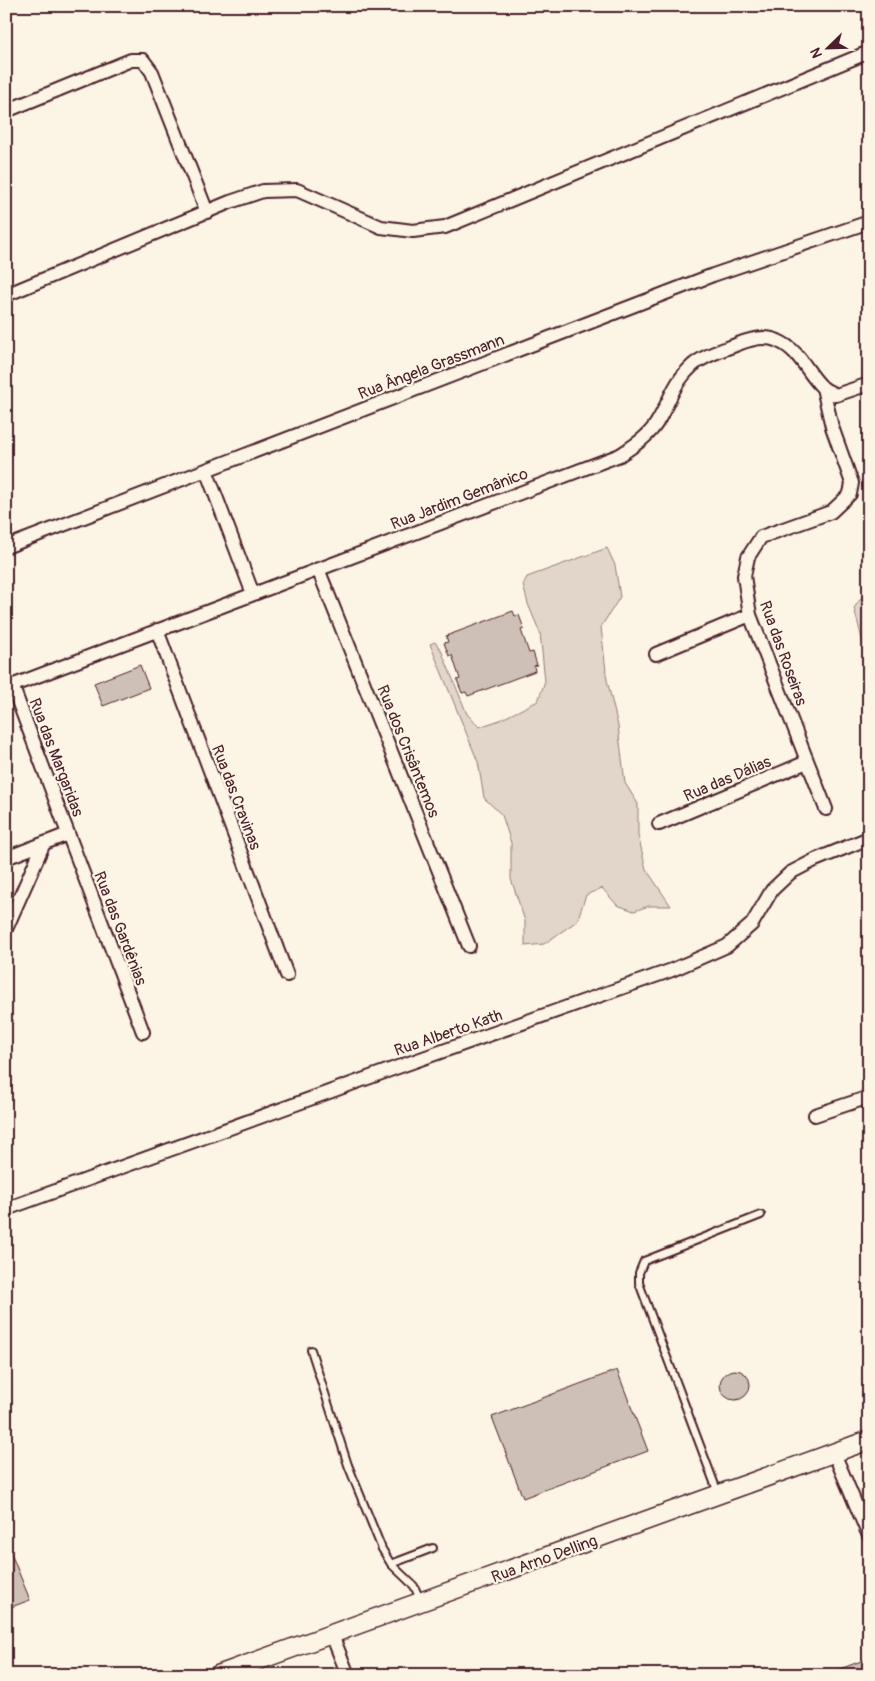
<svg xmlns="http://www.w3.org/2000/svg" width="875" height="1681" font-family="Pangolin,sans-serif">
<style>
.green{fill:#e2d5ca;stroke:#967a7a}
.building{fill:#cfc0b7;stroke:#4a1f2b}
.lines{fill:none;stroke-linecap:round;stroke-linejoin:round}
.lane-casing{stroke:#4a1f2b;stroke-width:10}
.street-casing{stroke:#4a1f2b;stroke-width:16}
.secondary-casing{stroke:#4a1f2b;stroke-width:21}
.lane{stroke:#fcf5e5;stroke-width:6}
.street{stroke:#fcf5e5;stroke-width:12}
.secondary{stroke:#fcf5e5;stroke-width:18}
.labels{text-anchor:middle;stroke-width:4.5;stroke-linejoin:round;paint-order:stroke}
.street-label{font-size:16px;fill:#4a1f2b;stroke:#fcf5e5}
</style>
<rect width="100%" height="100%" fill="#fcf5e5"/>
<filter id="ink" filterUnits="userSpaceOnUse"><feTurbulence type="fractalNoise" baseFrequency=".02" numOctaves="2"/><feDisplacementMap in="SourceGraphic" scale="10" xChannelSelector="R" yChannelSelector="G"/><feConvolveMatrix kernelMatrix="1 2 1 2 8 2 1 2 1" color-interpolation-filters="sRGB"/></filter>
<g filter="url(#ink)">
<path class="green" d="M607 548 615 565 620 597 601 627 607 680 618 726 625 783 638 804V835L646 869 671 906H649L634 911 617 905 602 888 586 895 577 921 544 944 525 946V921L511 879V843L502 815 484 798 478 762 430 644 435 642 441 650 467 714 479 727 500 720 538 701 545 681 540 633 528 604 523 585 527 577Z
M869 587V666L854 608Z"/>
<path class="building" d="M513 611 515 616 519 615 524 629 521 630 529 653 533 652 537 665 534 666 535 671 468 696 466 692 462 693 457 680 460 679 452 655 449 656 444 643 448 642 446 636Z
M140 665 149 688 103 706 94 683Z
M617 1370 648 1451 523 1498 492 1417Z
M720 1385a15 15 0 1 1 30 0a15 15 0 1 1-30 0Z
M6 1541 30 1600 6 1609Z
M869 1658V1675H828L827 1674Z"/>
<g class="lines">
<defs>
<path id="lane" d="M311 1350 348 1465 382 1549 391 1564 414 1586 421 1601
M718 1493 639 1283V1273L644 1261 761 1215
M391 1564 433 1548"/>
<path id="street" d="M6 111 131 60H143L152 72 207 212
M6 295 230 202 263 191 297 190 381 227 413 231 445 227 869 52
M823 388 832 427 852 483 850 494 831 512 761 537 748 557 744 576 750 615 826 809
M206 470 253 594
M6 547 713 275 869 222
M318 569 469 946
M157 630 287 975
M656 654 750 615
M12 685 143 1032
M6 688 620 455C635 445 650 436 659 419 671 398 674 382 693 365 705 355 723 350 738 344 750 339 766 335 778 341 801 351 806 372 822 387 826 391 831 392 836 395L869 384
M659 824 807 762
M6 858 68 834
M6 929 44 843
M815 1115 869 1097
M6 1209 398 1067 672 970 727 946 752 924 772 890 790 873 815 860 869 838
M834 1453 869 1536
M332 1635 348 1675"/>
<path id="secondary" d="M218 1675 869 1440"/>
</defs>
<use href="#lane" class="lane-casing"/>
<use href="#street" class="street-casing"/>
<use href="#secondary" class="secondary-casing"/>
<use href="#lane" class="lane"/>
<use href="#street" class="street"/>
<use href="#secondary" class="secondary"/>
</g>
</g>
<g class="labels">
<g class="street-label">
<text transform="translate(431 366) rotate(-21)" y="6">Rua Ângela Grassmann</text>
<text transform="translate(459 498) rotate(-21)" y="6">Rua Jardim Gemânico</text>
<text transform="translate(784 653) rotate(70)" y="6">Rua das Roseiras</text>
<text transform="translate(409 751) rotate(68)" y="6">Rua dos Crisântemos</text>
<text transform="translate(57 757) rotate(69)" y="6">Rua das Margaridas</text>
<text transform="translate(727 778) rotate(-23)" y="6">Rua das Dálias</text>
<text transform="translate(237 797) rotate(69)" y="6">Rua das Cravinas</text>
<text transform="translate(121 928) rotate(69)" y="6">Rua das Gardênias</text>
<text transform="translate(448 1032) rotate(-19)" y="6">Rua Alberto Kath</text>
<text transform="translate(544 1558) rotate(-20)" y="6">Rua Arno Delling</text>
</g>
</g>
<rect width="875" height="1681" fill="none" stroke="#fcf5e5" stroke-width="25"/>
<rect x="12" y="12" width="850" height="1656" fill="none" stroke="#4a1f2b" stroke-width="2" filter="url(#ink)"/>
<g transform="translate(828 48) rotate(247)" stroke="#fcf5e5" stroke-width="4" paint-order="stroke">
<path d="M0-4L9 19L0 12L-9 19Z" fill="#4a1f2b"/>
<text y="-8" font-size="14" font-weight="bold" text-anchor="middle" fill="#4a1f2b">N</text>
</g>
</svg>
